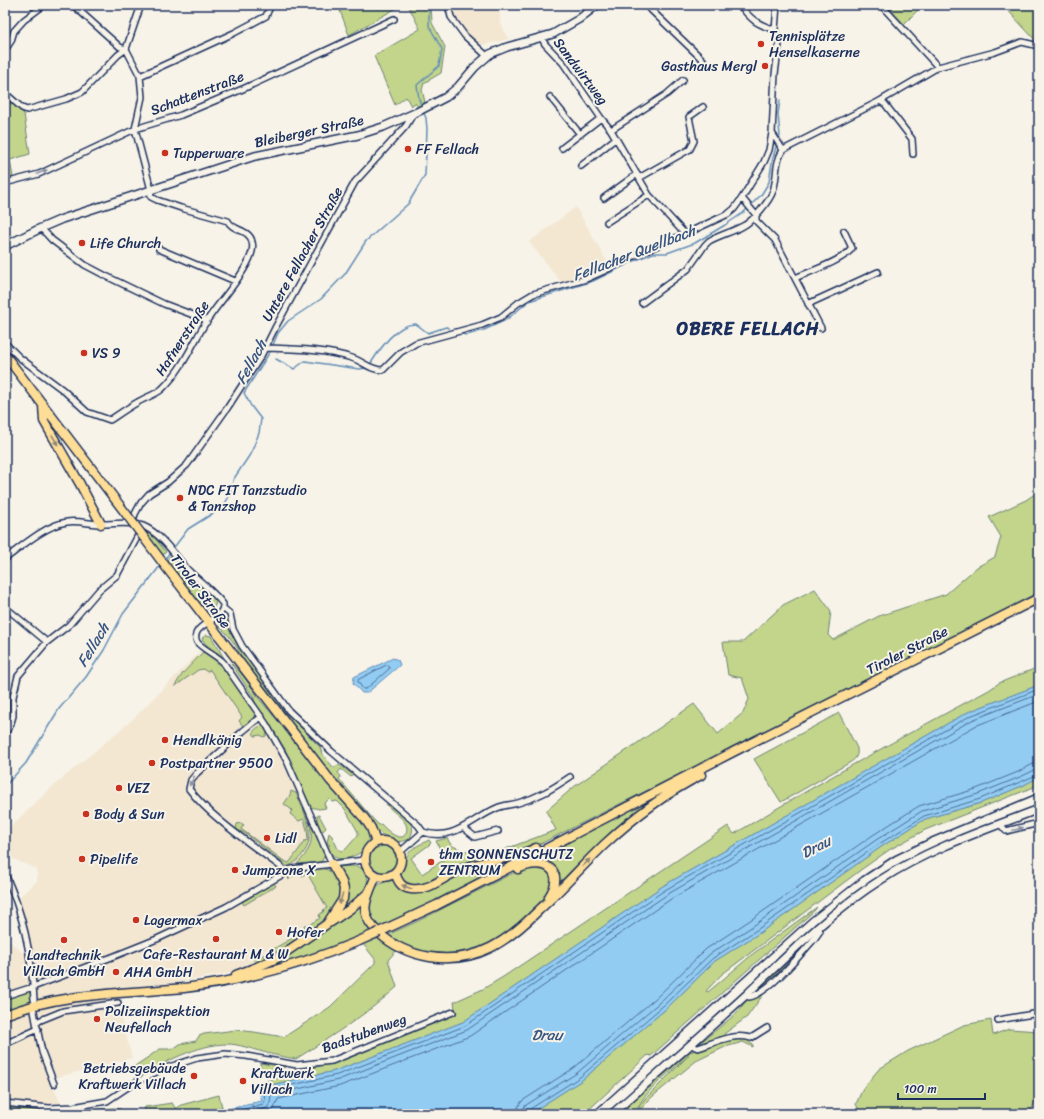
<svg xmlns="http://www.w3.org/2000/svg" width="1044" height="1119" font-family="Sriracha,sans-serif">
<style>
.built{fill:#f3e7d2}
.green{fill:#c2d58a;stroke:#6e8274}
.water{fill:#93ccf2;stroke:#638db7}
.lines{fill:none;stroke-linecap:round;stroke-linejoin:round}
.shore{stroke:#4b6e99;stroke-width:1}
.stream{stroke:#638db7;stroke-width:1.5}
.minor-casing{stroke:#1b2f5e;stroke-width:8}
.secondary-casing{stroke:#1b2f5e;stroke-width:10}
.primary-casing{stroke:#1b2f5e;stroke-width:11}
.minor{stroke:#f7f3e8;stroke-width:5}
.secondary{stroke:#f7f3e8;stroke-width:7}
.primary{stroke:#fedd96;stroke-width:8}
.rail{stroke:#1b2f5e;stroke-width:1.5}
.primary-bridge-casing{stroke:#1b2f5e;stroke-width:11;stroke-linecap:butt}
.primary-bridge{stroke:#fedd96;stroke-width:8}
.oneway{fill:#8991a3}
.oneway2{fill:#8c867a}
.poi-dot{fill:#c8321e;stroke:#f7f3e8;stroke-width:1.5}
.labels{text-anchor:middle;stroke-width:4;stroke-linejoin:round;paint-order:stroke}
.poi-label{font-size:14px;fill:#1b2f5e;stroke:#f7f3e8;text-anchor:start}
.street-label{font-size:14px;fill:#1b2f5e;stroke:#f7f3e8}
.water-label{font-size:15px;font-style:italic;fill:#395683;stroke:#f7f3e8}
.district-label{font-size:18px;font-weight:bold;letter-spacing:1px;fill:#1b2f5e;stroke:#f7f3e8}
</style>
<rect width="100%" height="100%" fill="#f7f3e8"/>
<filter id="ink" filterUnits="userSpaceOnUse"><feTurbulence type="fractalNoise" baseFrequency=".025" numOctaves="2"/><feDisplacementMap in="SourceGraphic" scale="8" xChannelSelector="R" yChannelSelector="G"/><feConvolveMatrix kernelMatrix="1 2 1 2 8 2 1 2 1" color-interpolation-filters="sRGB"/></filter>
<g filter="url(#ink)">
<path class="built" d="M446 5H500V23L509 39 478 46 452 22Z
M576 207 609 265 580 278 561 282 529 242Z
M201 650 210 654 225 667 253 708 275 744 325 853 335 900 326 917 256 965 232 973 115 993 132 1058 50 1079 62 1107 43 1110 5 1105V1018L34 986 18 898 37 881V869L13 859 5 832 51 788 133 719Z
M5 938 27 956 30 984 5 992Z"/>
<path class="green" d="M338 5H402L349 35Z
M408 5H431L432 23 445 47 441 73 424 83 422 90 425 102 418 107 415 103 411 106 406 97 395 105 374 56 420 29Z
M886 5H923L904 24Z
M1003 5H1039V41H1036Z
M5 96 24 114 30 154 10 160 13 177 5 178Z
M1039 491V592L730 749 542 843 529 849 425 887 408 886 400 878C401 873 402 870 403 866 409 848 413 848 429 840L431 843 429 845 411 858 422 874 445 859 436 841 447 838 451 845 463 851 503 850 556 830 546 811 575 786 694 704 718 734 743 713 749 699 742 678 728 675 723 642H743L783 605 815 589 831 611 828 635 833 640 879 616 946 594 977 567 995 557 1001 537 989 517 1026 500Z
M149 533 154 537 166 552 163 555 146 534Z
M170 556 187 574 215 600 216 602 214 608 211 610 201 606 167 560Z
M224 618 228 620 231 626 234 639 240 650 285 711 320 747 322 754 334 768 336 766 340 765 353 775 351 777 341 769 338 773 341 776 339 779 373 819 379 825 381 824C387 830 394 838 403 837 416 823 393 814 386 804 392 807 407 819 411 824 414 829 412 835 409 839 398 845 387 839 378 831L335 782 244 661 238 650V649L229 636 220 627V621Z
M206 635 211 636 224 658C217 651 205 647 202 638Z
M203 652 214 659 224 670 225 669 255 712V719L245 727 243 726 239 721 242 717 210 670 207 672 203 669 198 670 174 687 183 673Z
M231 663C243 673 251 688 261 701 271 714 283 725 293 738 308 756 321 776 336 793 346 805 363 816 368 831 371 840 366 849 358 854 352 857 340 861 335 857 332 855 329 851 327 847L330 845 327 843 329 833 332 836 338 849 342 851 346 849 358 835V832L345 809 337 801 332 802 329 799 324 804 326 808 319 809 310 807 285 749 254 701V698Z
M1039 667V685L968 712 663 886 463 1022 335 1071 261 1087 260 1083 316 1067 456 1014 454 1002 483 989 503 977 728 826 734 834C817 784 903 736 989 690L999 683Z
M839 713 857 748C858 756 856 759 849 763L781 802 754 759Z
M262 726C267 728 268 732 266 736L264 737 260 735 255 736 253 733C254 729 258 727 262 726Z
M1039 777V785L925 830 889 850 862 869 721 975 706 991 708 992 754 953 817 907 815 910 651 1056 648 1055 584 1114H529L582 1080 667 1008 715 961 761 932 881 847 925 819 981 803 1024 785Z
M291 791 296 793C304 812 318 836 302 855 298 860 293 865 287 866L246 834 236 829 237 824 241 823 244 825 241 829 284 861 289 863 300 848 304 841 308 840 307 830 304 819 299 821 290 814 292 810 284 804 290 795Z
M299 796 311 826 325 851 324 857 321 862 297 864C322 840 309 824 299 796Z
M653 798H654V801L559 887 549 864 538 858 539 856Z
M319 815 326 828 323 831H321L317 822V816Z
M369 859a14 14 0 1 1 28 0a14 14 0 1 1-28 0Z
M502 863 504 867 423 908 378 928 370 916 369 901 372 893 378 885 394 878 409 892 472 867Z
M356 866C377 872 365 891 355 902 349 908 341 912 334 918L344 901 335 867Z
M536 866C541 868 550 870 551 876 555 890 544 901 535 910 518 926 499 942 477 950 447 960 412 954 387 935L414 923 513 873 528 867Z
M320 868C338 871 338 880 341 895L327 919 287 949 256 965 252 955 255 953 258 958 306 930 304 925H309L320 918 319 915 324 911 323 910 327 908 307 873 302 876 299 873 289 878V880L288 877C293 868 311 869 320 868Z
M274 883 276 886 244 905 242 902Z
M362 901 363 918 371 931C336 947 300 961 262 970L261 968Z
M815 936 770 984 752 995 808 942Z
M379 938 396 951 388 960 397 987C366 1015 330 1037 296 1059 285 1057 273 1055 263 1052 251 1049 239 1044 227 1044 199 1044 161 1063 139 1078L135 1066 160 1049H173L180 1044 196 1041 199 1036 204 1034 236 1030 254 1032 284 1037 330 1007 375 963V959L363 944Z
M31 989 34 1006 5 1017V997Z
M765 992 747 1017 724 1034 726 1036 701 1045 700 1043 737 1013 747 999 756 998Z
M991 1020 993 1035 1009 1029 1039 1031V1100H1036L1029 1114H861L856 1104 863 1088 879 1069 908 1051 964 1025Z
M744 1038 753 1045V1047L743 1042 725 1047 696 1061 652 1097 639 1111 640 1105 645 1099 689 1055C677 1066 639 1096 637 1111L640 1114H618L691 1051 692 1052 695 1048 722 1041Z
M260 1063 285 1067 261 1073Z
M219 1095 222 1107 197 1114H124L144 1111 145 1107 172 1103 176 1109 181 1105Z
M5 1105 43 1110 47 1114H5Z
M114 1108 121 1109 123 1114H63L64 1112Z"/>
<path class="water" d="M393 658 398 660 400 665 367 693H362L353 683 354 677Z
M1039 685V777L1024 785 981 803 925 819 881 847 761 932 715 961 667 1008 582 1080 529 1114H255L252 1103 262 1101 258 1088 335 1071 463 1022 663 886 968 712Z
M251 1104 254 1114H197L222 1107 223 1110Z"/>
<g class="lines">
<path class="shore" d="M387 665 389 666V669L366 689H363L358 682V680Z
M226 1114 263 1104 265 1101 264 1093 265 1091 337 1075 465 1026 665 890 970 716 1039 689
M247 1114 267 1108 270 1103 271 1095 338 1080 467 1030 668 894 972 720 1039 694
M268 1114 274 1109 278 1099 340 1086 470 1036 671 899 975 726 1039 701
M517 1114 518 1107 522 1101 574 1068 657 997 706 949 752 919 873 835 919 806 976 789 1018 772 1033 764 1039 763
M523 1114V1109L526 1105 577 1073 661 1001 710 954 756 924 876 840 922 811 978 794 1020 777 1035 770 1039 769
M528 1114 530 1109 580 1077 664 1005 713 958 758 929 879 844 924 816 980 799 1039 774"/>
<path class="stream" d="M422 108 419 99 417 85 439 66 442 49 429 26V5
M778 140 780 136 778 114 780 100
M461 334 467 335 484 330 506 320 529 301 593 281 634 261 653 253H667L695 243 725 225 743 213 761 195 766 187 769 182 772 162 777 143
M272 347 278 333 288 321 321 299 345 274 366 241 408 204 425 175 427 129 426 118 423 111
M276 359 294 369 305 361 359 369 367 368
M371 363C380 349 397 323 416 324L428 333 446 327 449 328
M165 559 188 529 223 507 231 493 233 480 251 453 259 433 261 419 251 406 244 393 271 350
M5 786 26 763 59 709 86 677 104 650 123 614 160 566"/>
<defs>
<path id="minor" d="M73 5 120 47 126 49
M448 5 451 17 465 36 487 56
M651 5 649 8 703 60
M740 5C751 20 757 24 775 30
M881 5 938 67
M541 37 545 44 563 63 601 118 611 130 649 195 685 234
M5 50 11 41 14 31 24 20 44 5
M140 76 234 33 266 16 269 9 268 5
M5 93 22 108 27 110 66 99 82 92 118 55 126 49
M550 97 580 134
M880 101 885 104 912 139 913 154
M611 130 667 94 683 80
M772 133 783 150
M562 148 601 118
M581 166 615 139
M639 178 690 149 694 141 689 117 703 107
M5 183 39 174 135 129 181 115 245 88 394 19
M604 198 637 174
M742 198 756 215V221L775 240 821 328
M607 222 649 195
M41 228 52 240 85 265 106 276 164 304 204 319 207 322
M159 249 235 281
M795 278C809 272 845 260 852 248L844 231
M642 303 688 269 705 245 709 241C720 235 732 232 743 226 753 221 769 202 773 191 778 176 774 164 783 150L880 101 938 67 995 52 1022 42 1039 46
M808 304 878 272
M5 343 20 358 63 390 87 412 110 420C119 414 129 407 138 402 146 397 155 395 162 389 182 370 192 345 206 322 219 302 237 284 248 262 251 256 254 248 252 242 250 229 232 231 228 221L181 208 157 200 151 197 150 186 135 129 142 97 140 76 126 49 141 5
M265 348C294 349 324 349 352 358 364 362 370 370 383 370L401 352 416 343 482 325 501 317 518 303 533 294 586 279 604 271 644 251 685 234 728 214 734 209 742 198 764 162 769 150 772 133 775 74 779 44 775 30 777 5
M133 522 135 514 141 503 149 494 168 482 187 465 228 407 261 356 275 328 355 182 406 126 413 114
M5 559C22 546 46 525 67 522 79 520 92 525 104 524 117 524 131 521 143 526 162 534 174 555 188 570 199 581 213 591 223 604 225 621 188 624 197 642 200 647 217 656 223 662L266 724 287 761 332 864
M5 607 47 642
M223 608 230 614 233 629 242 646 289 711 331 751 418 825 423 832 400 852
M262 717 254 722 243 731 197 773 191 780 189 789C211 818 251 844 281 867L285 872
M5 733 10 726 13 716V697L18 676 47 642 69 625 99 590 117 575 141 530
M1000 824 1006 831 1039 823
M464 828 475 837 498 831
M423 832C454 842 471 819 497 808 503 805 511 805 518 803 539 797 552 789 570 777
M5 874C23 913 32 957 34 1000
M745 995 749 997C767 995 802 953 815 938L820 931 817 927
M5 996 33 987 112 957 157 939 226 907 292 869 364 860
M34 1011 36 1022 63 1011 118 1003
M998 1020 1039 1013
M36 1022 42 1052 54 1084
M692 1043 695 1047 698 1048C716 1042 733 1033 751 1038L767 1028
M5 1044 38 1029
M5 1103 49 1108 73 1107 107 1101 131 1085 160 1070 197 1058 225 1054 246 1056 297 1065 332 1061 453 1012"/>
<path id="secondary" d="M5 246 41 228 62 219 255 156 358 135 383 127 417 112 446 97 458 87 475 67 490 54 507 47 553 34 579 19 597 5
M612 1114C657 1074 702 1035 746 995 789 954 831 911 882 879 930 848 985 830 1039 809"/>
<path id="primary" d="M5 355 127 515
M43 405 44 421 80 484 101 524
M166 567 330 780 365 819 371 828 376 842
M365 859a18 18 0 1 1 36 0a18 18 0 1 1-36 0Z
M518 869C543 857 567 869 549 897
M395 873C398 881 401 888 411 889 429 892 446 875 462 869 486 859 513 860 536 848
M376 876C366 899 357 914 379 933 393 946 412 954 430 957 477 964 508 941 539 910 562 889 583 865 605 844 634 817 666 793 701 775
M331 922 350 909 368 893
M379 932 437 905 735 751 1039 598
M236 975 257 967 277 958 327 924 343 899 344 889 342 882 332 864
M5 1015C62 992 124 994 184 988 245 981 303 964 359 941"/>
</defs>
<use href="#minor" class="minor-casing"/>
<use href="#secondary" class="secondary-casing"/>
<use href="#primary" class="primary-casing"/>
<use href="#minor" class="minor"/>
<use href="#secondary" class="secondary"/>
<use href="#primary" class="primary"/>
<path class="rail" d="M591 1114 810 918 862 877 894 856 931 838 1039 793"/>
<defs>
<path id="primary-bridge" d="M127 515 166 567
M359 941 379 932"/>
</defs>
<use href="#primary-bridge" class="primary-bridge-casing"/>
<use href="#primary-bridge" class="primary-bridge"/>
</g>
<defs><path id="oneway-solid" d="M-6-.8H1V-3.2L6.5 0L1 3.2V.8H-6Z"/></defs>
<g class="oneway">
<use href="#oneway-solid" transform="translate(42 172) rotate(-23)"/>
<use href="#oneway-solid" transform="translate(192 781) rotate(117)"/>
<use href="#oneway-solid" transform="translate(1018 829) rotate(-15)"/>
</g>
<g class="oneway2">
<use href="#oneway-solid" transform="translate(55 440) rotate(60)"/>
<use href="#oneway-solid" transform="translate(586 863) rotate(-46)"/>
<use href="#oneway-solid" transform="translate(407 887) rotate(-159)"/>
<use href="#oneway-solid" transform="translate(341 899) rotate(107)"/>
</g>
</g>
<g class="poi-dot">
<circle cx="761" cy="44" r="4"/>
<circle cx="765" cy="66" r="4"/>
<circle cx="408" cy="149" r="4"/>
<circle cx="165" cy="153" r="4"/>
<circle cx="82" cy="243" r="4"/>
<circle cx="84" cy="353" r="4"/>
<circle cx="180" cy="498" r="4"/>
<circle cx="165" cy="740" r="4"/>
<circle cx="152" cy="763" r="4"/>
<circle cx="119" cy="788" r="4"/>
<circle cx="86" cy="814" r="4"/>
<circle cx="267" cy="838" r="4"/>
<circle cx="82" cy="859" r="4"/>
<circle cx="431" cy="862" r="4"/>
<circle cx="235" cy="870" r="4"/>
<circle cx="136" cy="920" r="4"/>
<circle cx="279" cy="932" r="4"/>
<circle cx="216" cy="939" r="4"/>
<circle cx="64" cy="940" r="4"/>
<circle cx="116" cy="972" r="4"/>
<circle cx="97" cy="1019" r="4"/>
<circle cx="194" cy="1076" r="4"/>
<circle cx="243" cy="1081" r="4"/>
</g>
<g class="labels">
<g class="poi-label">
<text x="769" y="41">Tennisplätze<tspan x="769" dy="16">Henselkaserne</tspan></text>
<text x="757" y="71" text-anchor="end">Gasthaus Mergl</text>
<text x="416" y="154">FF Fellach</text>
<text x="173" y="158">Tupperware</text>
<text x="90" y="248">Life Church</text>
<text x="92" y="358">VS 9</text>
<text x="188" y="495">NDC FIT Tanzstudio<tspan x="188" dy="16">&amp; Tanzshop</tspan></text>
<text x="173" y="745">Hendlkönig</text>
<text x="160" y="768">Postpartner 9500</text>
<text x="127" y="793">VEZ</text>
<text x="94" y="819">Body &amp; Sun</text>
<text x="275" y="843">Lidl</text>
<text x="439" y="859">thm SONNENSCHUTZ<tspan x="439" dy="16">ZENTRUM</tspan></text>
<text x="90" y="864">Pipelife</text>
<text x="243" y="875">Jumpzone X</text>
<text x="144" y="925">Lagermax</text>
<text x="287" y="937">Hofer</text>
<text x="216" y="959" text-anchor="middle">Cafe-Restaurant M &amp; W</text>
<text x="64" y="960" text-anchor="middle">Landtechnik<tspan x="64" dy="16">Villach GmbH</tspan></text>
<text x="124" y="977">AHA GmbH</text>
<text x="105" y="1016">Polizeiinspektion<tspan x="105" dy="16">Neufellach</tspan></text>
<text x="186" y="1073" text-anchor="end">Betriebsgebäude<tspan x="186" dy="16">Kraftwerk Villach</tspan></text>
<text x="251" y="1078">Kraftwerk<tspan x="251" dy="16">Villach</tspan></text>
</g>
<g class="street-label">
<text transform="translate(581 71) rotate(53)" y="5">Sandwirtweg</text>
<text transform="translate(197 93) rotate(-21)" y="5">Schattenstraße</text>
<text transform="translate(309 131) rotate(-12)" y="5">Bleiberger Straße</text>
<text transform="translate(302 254) rotate(-61)" y="5">Untere Fellacher Straße</text>
<text transform="translate(182 338) rotate(-57)" y="5">Hafnerstraße</text>
<text transform="translate(201 591) rotate(53)" y="5">Tiroler Straße</text>
<text transform="translate(907 650) rotate(-27)" y="5">Tiroler Straße</text>
<text transform="translate(364 1033) rotate(-20)" y="5">Badstubenweg</text>
</g>
<g class="water-label">
<text transform="translate(634 253) rotate(-21)" y="5">Fellacher Quellbach</text>
<text transform="translate(251 362) rotate(-61)" y="5">Fellach</text>
<text transform="translate(93 645) rotate(-59)" y="5">Fellach</text>
<text transform="translate(816 847) rotate(-28)" y="5">Drau</text>
<text x="547" y="1040">Drau</text>
</g>
<g class="district-label">
<text x="748" y="335">OBERE FELLACH</text>
</g>
</g>
<rect width="1044" height="1119" fill="none" stroke="#f7f3e8" stroke-width="20"/>
<rect x="10" y="10" width="1024" height="1099" fill="none" stroke="#1b2f5e" stroke-width="1.5" filter="url(#ink)"/>
<path d="M898 1093v6h87v-6" fill="none" stroke="#1b2f5e" stroke-width="2"/>
<text x="904" y="1093" font-size="12" fill="#1b2f5e" stroke="#f7f3e8" stroke-width="3" paint-order="stroke">100 m</text>
</svg>
